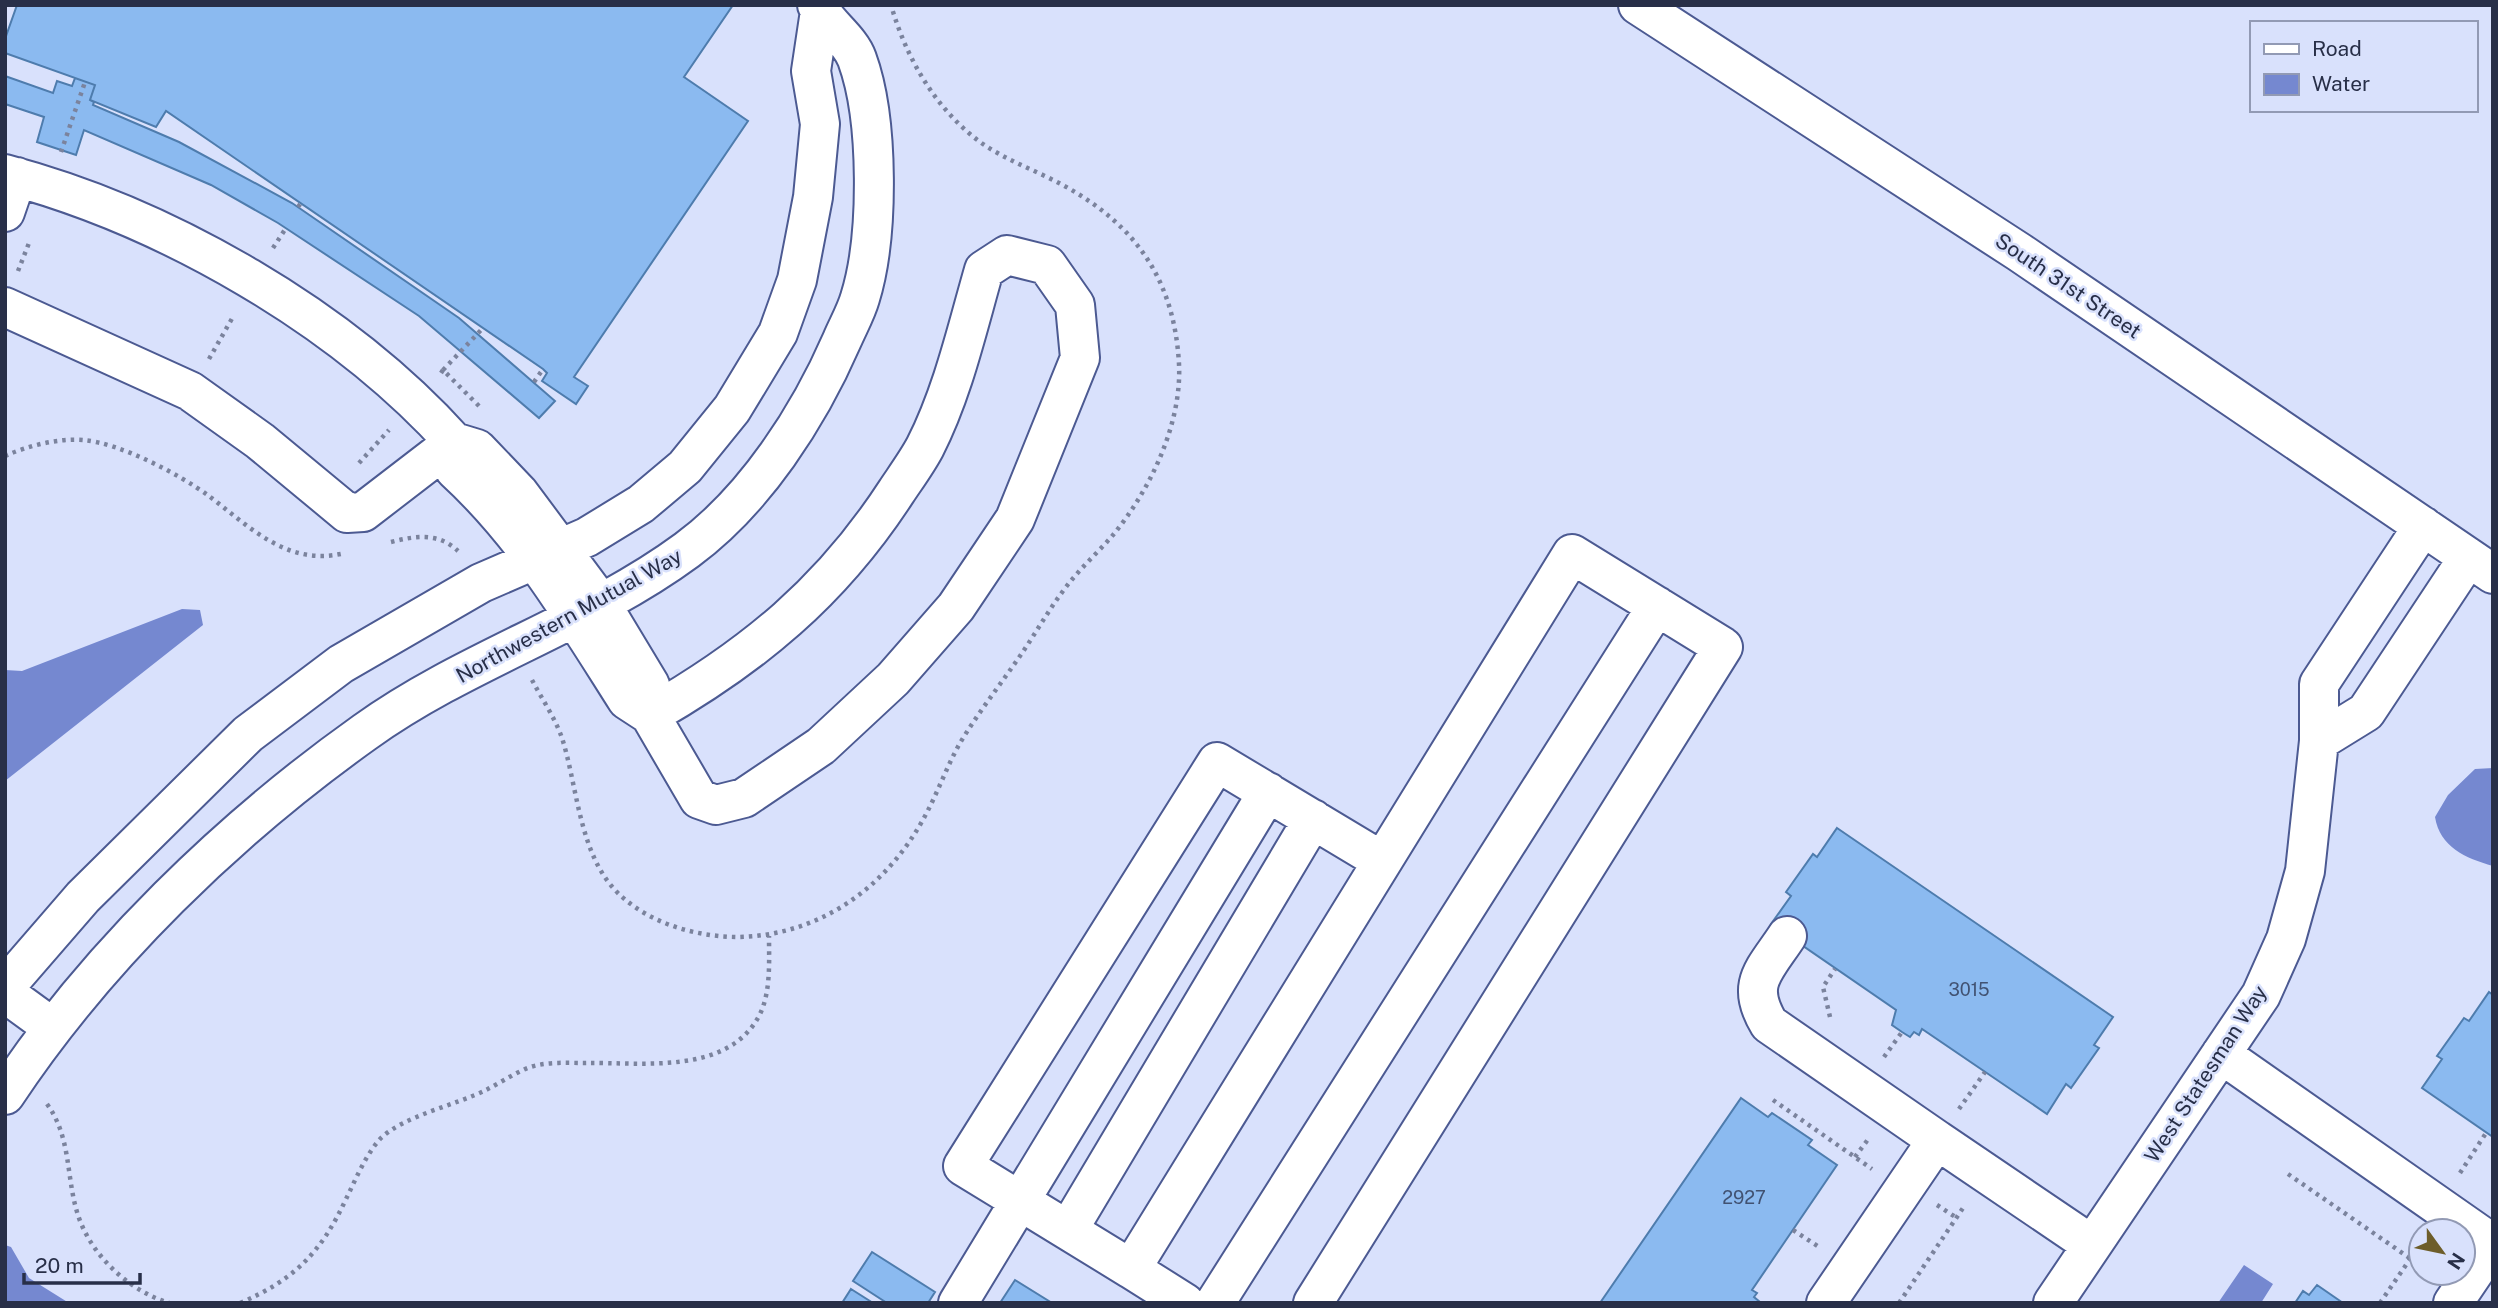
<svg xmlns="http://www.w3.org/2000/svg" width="2498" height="1308" font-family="'Public Sans',sans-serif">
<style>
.water{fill:#7588d0}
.building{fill:#8bbaf0;stroke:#4e7cad;stroke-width:2}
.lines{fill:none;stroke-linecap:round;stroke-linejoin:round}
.minor-casing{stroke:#4c5a92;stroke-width:42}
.path{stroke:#7b839d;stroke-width:4.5;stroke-dasharray:3.5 5;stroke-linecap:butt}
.minor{stroke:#fff;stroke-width:38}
.labels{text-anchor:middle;stroke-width:5;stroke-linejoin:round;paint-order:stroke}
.number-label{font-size:18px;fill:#415272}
.street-label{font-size:21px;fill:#282f48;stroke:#d9e1fc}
</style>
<rect width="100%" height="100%" fill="#d9e1fc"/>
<path class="water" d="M182 609 200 610 203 625 5 781V670L22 671Z
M2493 768V866C2465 858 2440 847 2435 817L2448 795 2475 769Z
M5 1245 11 1247 29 1278 69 1303H5Z
M2244 1265 2273 1284 2261 1303H2218Z"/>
<path class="building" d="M17 5H733L684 77 748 121 574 377 588 386 576 404 542 381 547 373 543 369 166 111 156 127 90 100 95 85 5 53V39Z
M5 76 53 93 57 81 72 86 75 78 95 85 90 100 94 102 93 105 179 142 292 203 459 318 555 401 539 418 419 316 278 223 211 185 84 130 76 155 37 142 44 117 5 104Z
M1837 828 2113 1017 2094 1045 2099 1048 2071 1088 2066 1084 2047 1114 1922 1029 1919 1035 1914 1032 1910 1037 1902 1032 1892 1025 1896 1010 1771 924 1791 896 1786 892 1813 854 1817 857Z
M2489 992 2493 995V1137L2422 1088 2442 1059 2437 1056 2464 1018 2469 1021Z
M1741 1098 1768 1117 1772 1113 1812 1140 1808 1145 1837 1165 1752 1290 1757 1293 1754 1297 1760 1302 1600 1303Z
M872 1252 935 1292 928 1303H887L853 1281Z
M1015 1280 1052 1303H1000Z
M2317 1285 2343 1303H2295L2303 1291 2309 1295Z
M851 1289 873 1303H842Z"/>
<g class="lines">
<defs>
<path id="minor" d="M1638 5 2019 252 2493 574
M5 174C167 217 342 318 454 442L363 512 347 513 260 441 190 391 5 307
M5 212 17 177
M2423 526 2319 684V741L2366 712 2468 558
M650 715C753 656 831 592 896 492 906 477 917 462 925 447 953 392 967 329 984 270L1007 255 1047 265 1075 305 1080 358 1015 519 956 607 893 679 821 746 744 798 716 805 699 799 650 715 627 700C576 620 526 535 455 470L454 442 477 449 519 493 600 602 650 685V715
M1787 936C1764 971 1745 984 1769 1024L1937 1140
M5 987 83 897 248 734 341 664 481 583 587 537 641 504 685 467 732 409 778 333 797 280 813 197 820 124 811 71 820 11
M5 993 53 1028
M2221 1054 2493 1244 2453 1303
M5 1095C97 956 230 828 365 732 465 660 588 623 687 550 755 500 809 416 842 340 848 326 856 312 860 298 879 237 879 119 857 59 850 39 827 25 817 5
M1068 1230 1313 819
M1131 1269 1185 1303
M958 1303 1268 792
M1215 1303 1657 606
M1313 1303 1723 647 1572 554 1131 1269 963 1166 1217 762 1382 861
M1826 1303 1937 1140 2092 1245
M2053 1303 2261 995 2286 939 2305 871 2319 741"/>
</defs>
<use href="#minor" class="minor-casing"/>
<path class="path" d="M61 152 85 82
M298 207 301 203
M273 248 286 228
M18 271 29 243
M209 359 234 315
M443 370 483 328
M441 373 443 370 482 409
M534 382 543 369
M5 456C27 446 58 438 83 440 120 443 179 474 209 496 251 528 288 567 345 553
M359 463 389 430
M391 542C415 536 438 532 458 551
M532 680C542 699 555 718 562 738 578 788 579 857 620 895 651 924 697 937 739 937 821 935 887 887 925 816 938 792 947 766 960 743 978 713 1000 685 1020 656 1038 630 1054 600 1075 576 1087 562 1101 549 1113 535 1150 490 1182 424 1179 364 1174 272 1128 216 1047 177 1020 164 993 154 970 134 931 101 905 54 891 5
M1830 1017 1823 987 1835 969
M1884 1057 1902 1032
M1773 1100 1872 1169
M47 1104C71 1137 66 1175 77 1212 89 1253 127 1290 169 1303
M1959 1109 1985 1072
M1855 1157 1869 1138
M2460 1173 2486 1133
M2288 1174 2411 1259
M1937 1205 1957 1218
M1793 1230 1819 1247
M2415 1252 2421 1257
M240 1303C294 1280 321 1253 346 1199 356 1179 365 1156 380 1139 403 1116 456 1105 486 1090 498 1084 510 1076 523 1070 541 1061 566 1063 586 1063 642 1062 729 1076 760 1014 771 991 769 961 769 936
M1899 1303 1965 1205
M2380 1303 2421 1243"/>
<use href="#minor" class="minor"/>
</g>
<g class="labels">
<g class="number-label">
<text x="1969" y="996">3015</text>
<text x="1744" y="1204">2927</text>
</g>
<g class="street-label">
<text transform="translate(2068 286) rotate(34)" y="7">South 31st Street</text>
<text transform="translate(569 616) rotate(-29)" y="7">Northwestern Mutual Way</text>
<text transform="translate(2206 1074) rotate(-57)" y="7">West Statesman Way</text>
</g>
</g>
<rect width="2498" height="1308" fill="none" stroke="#282f48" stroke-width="14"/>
<rect x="2250" y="21" width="228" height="91" fill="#d9e1fc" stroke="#929ab4" stroke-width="2"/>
<rect x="2264" y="44" width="35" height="10" fill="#ffffff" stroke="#929ab4" stroke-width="2"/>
<text x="2312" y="56" font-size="21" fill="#282f48">Road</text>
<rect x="2264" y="74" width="35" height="21" fill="#7588d0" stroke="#929ab4" stroke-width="2"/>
<text x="2312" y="91" font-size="21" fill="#282f48">Water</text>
<g transform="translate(2442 1252) rotate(123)"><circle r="33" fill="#d9e1fc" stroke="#929ab4" stroke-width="2"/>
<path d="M0-5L12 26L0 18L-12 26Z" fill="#6d5d2a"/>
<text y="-10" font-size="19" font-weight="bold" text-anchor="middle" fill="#282f48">N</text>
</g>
<path d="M24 1273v10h116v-10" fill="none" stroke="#282f48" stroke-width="3.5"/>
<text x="35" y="1273" font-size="21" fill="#282f48" stroke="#d9e1fc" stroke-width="5" paint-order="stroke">20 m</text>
</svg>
